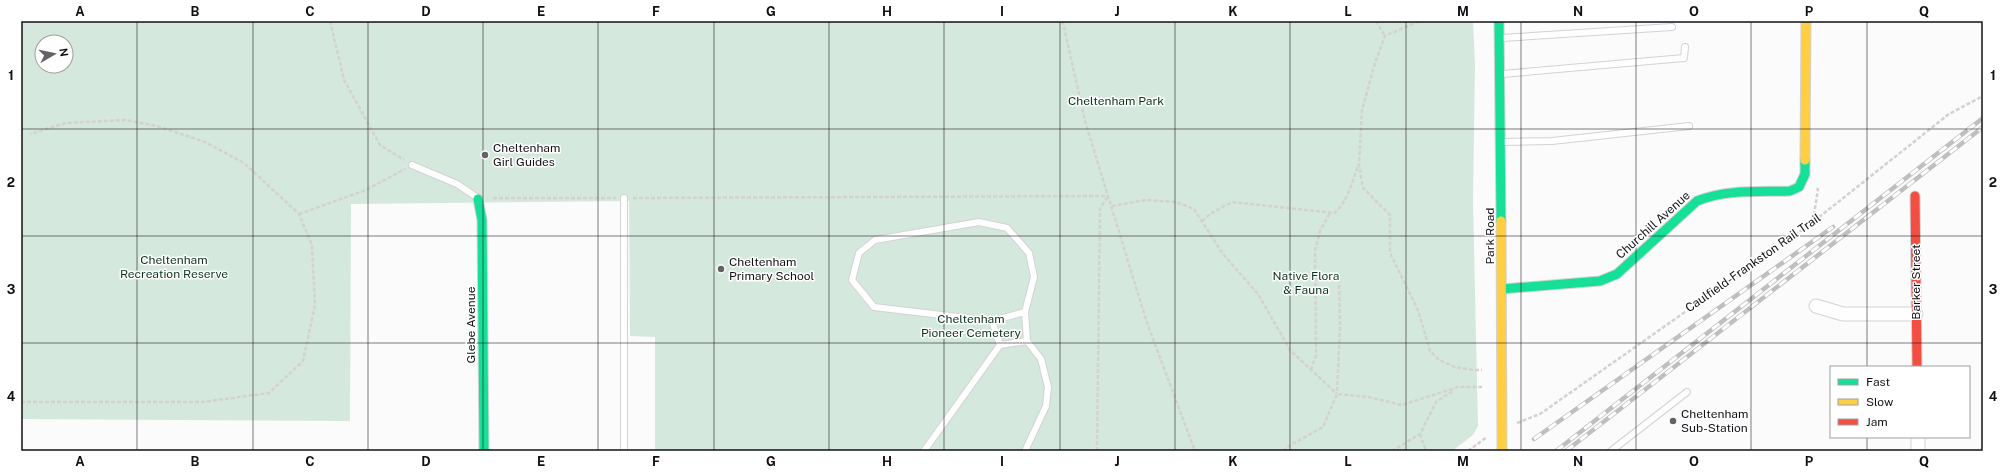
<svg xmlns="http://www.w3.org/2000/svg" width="2004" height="472" font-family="'Public Sans',sans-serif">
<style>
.green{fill:#d5e8dd;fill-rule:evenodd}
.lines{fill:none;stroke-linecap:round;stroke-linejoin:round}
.lane-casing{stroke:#d3d2d6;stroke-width:8}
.street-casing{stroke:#d3d2d6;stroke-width:15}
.fast-casing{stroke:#d3d2d6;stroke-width:11}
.slow-casing{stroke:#d3d2d6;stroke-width:11}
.jam-casing{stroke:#d3d2d6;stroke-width:11}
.path{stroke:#d2d2d2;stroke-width:2.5;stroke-dasharray:4 2;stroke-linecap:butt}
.lane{stroke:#fefeff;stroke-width:6}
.street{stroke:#fefeff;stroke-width:13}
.fast{stroke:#16e098;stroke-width:9}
.slow{stroke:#ffcf43;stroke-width:9}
.jam{stroke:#f24e42;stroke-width:9}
.rail-casing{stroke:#bfbfbf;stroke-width:4.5}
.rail{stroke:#fff;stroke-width:3;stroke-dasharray:9;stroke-linecap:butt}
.grid{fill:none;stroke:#121015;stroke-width:1;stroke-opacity:0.55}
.poi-dot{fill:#646266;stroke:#fff;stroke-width:1.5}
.labels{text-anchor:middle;stroke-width:3;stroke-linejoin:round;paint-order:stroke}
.park-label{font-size:12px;fill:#0a3420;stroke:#fff}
.poi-label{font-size:12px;fill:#121015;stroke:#fff;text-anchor:start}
.street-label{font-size:12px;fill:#121015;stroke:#fff}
.neatline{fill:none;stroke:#121015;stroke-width:1.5}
.grid-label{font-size:13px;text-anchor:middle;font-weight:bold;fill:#121015}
</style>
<rect width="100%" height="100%" fill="#fbfbfc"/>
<path class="green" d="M21 21H1473L1475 64 1473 200 1478 426 1473 435 1452 451H655V337L630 336 629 201 351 204 350 421 21 419ZM42 42H66V66H42Z"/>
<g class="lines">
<defs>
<path id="lane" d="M1502 38 1672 27
M1502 74 1684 58 1685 47
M1504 142 1552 141 1689 126
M412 165 457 184 478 198
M992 321 1025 312
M1000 345 1027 341
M624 451V198
M924 451 1000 345 992 321 874 307 852 280 859 253 875 240 979 222 1007 228 1029 253 1034 277 1025 312 1027 341 1041 359 1048 387 1046 406 1025 451
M1611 451 1687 392"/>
<path id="street" d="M1816 306 1843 314H1916
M1918 437V451"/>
<path id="fast" d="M1499 21 1501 221
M478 199 482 220 484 451
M1502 289 1600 281 1617 274 1697 201C1727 189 1759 192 1790 191L1799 187 1805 174V160"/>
<path id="slow" d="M1805 160 1806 21
M1501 221 1502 451"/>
<path id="jam" d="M1915 196 1917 367"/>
</defs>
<use href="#lane" class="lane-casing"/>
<use href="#street" class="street-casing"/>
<use href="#fast" class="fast-casing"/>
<use href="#slow" class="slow-casing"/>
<use href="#jam" class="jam-casing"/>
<path class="path" d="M330 21 344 80 380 145 404 160
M1064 21 1063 23 1085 121 1147 323 1195 451
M1376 21 1385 36
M1419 21 1385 36 1375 63 1362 110 1359 165 1363 188 1390 215V253L1418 310 1430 351 1439 360 1455 367 1473 370H1482
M493 198H616
M633 198 1109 196
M1112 206 1146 200 1176 202 1194 209 1223 254 1258 294 1290 350 1337 394
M299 214 366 190 405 169
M1202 221 1210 214 1232 202 1334 213C1347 204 1353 180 1358 165
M1813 221 1818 189H1815
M1315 273 1339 280 1340 329 1337 393
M1311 370 1316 355 1315 251 1320 231 1330 213
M21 402H203L269 393 303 361 315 305 312 245 299 214 244 163 205 142 157 126 125 120 66 123 30 134
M1517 423 1540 414 1813 222 1949 114 1983 96
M1420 434 1426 451
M1097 451 1100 209 1108 196
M1283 451 1287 447 1323 427 1337 394 1368 397 1402 405 1458 387H1482
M1392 451 1420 434 1436 402 1454 390
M1468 451 1487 437"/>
<use href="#lane" class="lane"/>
<use href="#street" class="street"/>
<use href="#fast" class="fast"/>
<use href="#slow" class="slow"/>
<use href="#jam" class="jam"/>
<defs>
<path id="rail" d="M1534 439 1833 227
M1556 451 1983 118
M1566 451 1983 127"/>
</defs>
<use href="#rail" class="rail-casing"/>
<use href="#rail" class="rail"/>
</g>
<path class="grid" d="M137 21V451M253 21V451M368 21V451M483 21V451M598 21V451M714 21V451M829 21V451M944 21V451M1060 21V451M1175 21V451M1290 21V451M1406 21V451M1521 21V451M1636 21V451M1751 21V451M1867 21V367M21 129H1983M21 236H1983M21 343H1983M1867 437V451"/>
<g class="poi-dot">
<circle cx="485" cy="155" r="4"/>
<circle cx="721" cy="269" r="4"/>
<circle cx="1673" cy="421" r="4"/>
</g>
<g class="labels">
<g class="park-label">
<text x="1116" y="105">Cheltenham Park</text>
<text x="174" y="264">Cheltenham<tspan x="174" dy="14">Recreation Reserve</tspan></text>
<text x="1306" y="280">Native Flora<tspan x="1306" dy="14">&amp; Fauna</tspan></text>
<text x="971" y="323">Cheltenham<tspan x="971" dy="14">Pioneer Cemetery</tspan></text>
</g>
<g class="poi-label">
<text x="493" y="152">Cheltenham<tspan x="493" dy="14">Girl Guides</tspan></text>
<text x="729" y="266">Cheltenham<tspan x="729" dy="14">Primary School</tspan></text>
<text x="1681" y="418">Cheltenham<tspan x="1681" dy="14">Sub-Station</tspan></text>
</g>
<g class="street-label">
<text transform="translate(1653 225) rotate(-42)" y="4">Churchill Avenue</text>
<text transform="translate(1490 236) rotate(-90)" y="4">Park Road</text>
<text transform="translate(1753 263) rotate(-35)" y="4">Caulfield-Frankston Rail Trail</text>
<text transform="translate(1916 282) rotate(-90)" y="4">Barker Street</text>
<text transform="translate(471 325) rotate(-90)" y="4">Glebe Avenue</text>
</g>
</g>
<rect width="2004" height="472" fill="none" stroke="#ffffff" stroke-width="44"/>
<rect x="1830" y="366" width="140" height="72" fill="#ffffff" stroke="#a09fa1"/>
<rect x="1838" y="379" width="20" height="6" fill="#16e098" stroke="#a09fa1"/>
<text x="1866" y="386" font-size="12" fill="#121015">Fast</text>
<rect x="1838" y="399" width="20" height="6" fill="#ffcf43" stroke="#a09fa1"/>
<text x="1866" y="406" font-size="12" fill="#121015">Slow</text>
<rect x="1838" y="419" width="20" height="6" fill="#f24e42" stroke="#a09fa1"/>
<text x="1866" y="426" font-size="12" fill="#121015">Jam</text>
<g transform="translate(54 54) rotate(81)"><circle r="19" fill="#ffffff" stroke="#a09fa1"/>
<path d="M0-3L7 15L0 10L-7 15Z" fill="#646266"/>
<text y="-6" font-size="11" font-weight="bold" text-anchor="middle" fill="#121015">N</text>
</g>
<rect x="22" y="22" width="1960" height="428" class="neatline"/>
<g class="grid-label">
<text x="80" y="16">A</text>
<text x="195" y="16">B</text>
<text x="310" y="16">C</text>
<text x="426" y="16">D</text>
<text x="541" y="16">E</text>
<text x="656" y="16">F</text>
<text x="771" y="16">G</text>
<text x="887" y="16">H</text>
<text x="1002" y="16">I</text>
<text x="1117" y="16">J</text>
<text x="1233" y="16">K</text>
<text x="1348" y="16">L</text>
<text x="1463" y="16">M</text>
<text x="1578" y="16">N</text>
<text x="1694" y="16">O</text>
<text x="1809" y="16">P</text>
<text x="1924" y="16">Q</text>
<text x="11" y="80">1</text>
<text x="1993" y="80">1</text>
<text x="11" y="187">2</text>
<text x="1993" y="187">2</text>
<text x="11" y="294">3</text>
<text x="1993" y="294">3</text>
<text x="11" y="401">4</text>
<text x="1993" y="401">4</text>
<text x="80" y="466">A</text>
<text x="195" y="466">B</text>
<text x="310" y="466">C</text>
<text x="426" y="466">D</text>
<text x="541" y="466">E</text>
<text x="656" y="466">F</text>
<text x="771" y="466">G</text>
<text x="887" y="466">H</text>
<text x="1002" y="466">I</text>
<text x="1117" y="466">J</text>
<text x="1233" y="466">K</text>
<text x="1348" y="466">L</text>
<text x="1463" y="466">M</text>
<text x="1578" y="466">N</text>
<text x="1694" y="466">O</text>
<text x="1809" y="466">P</text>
<text x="1924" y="466">Q</text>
</g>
</svg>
